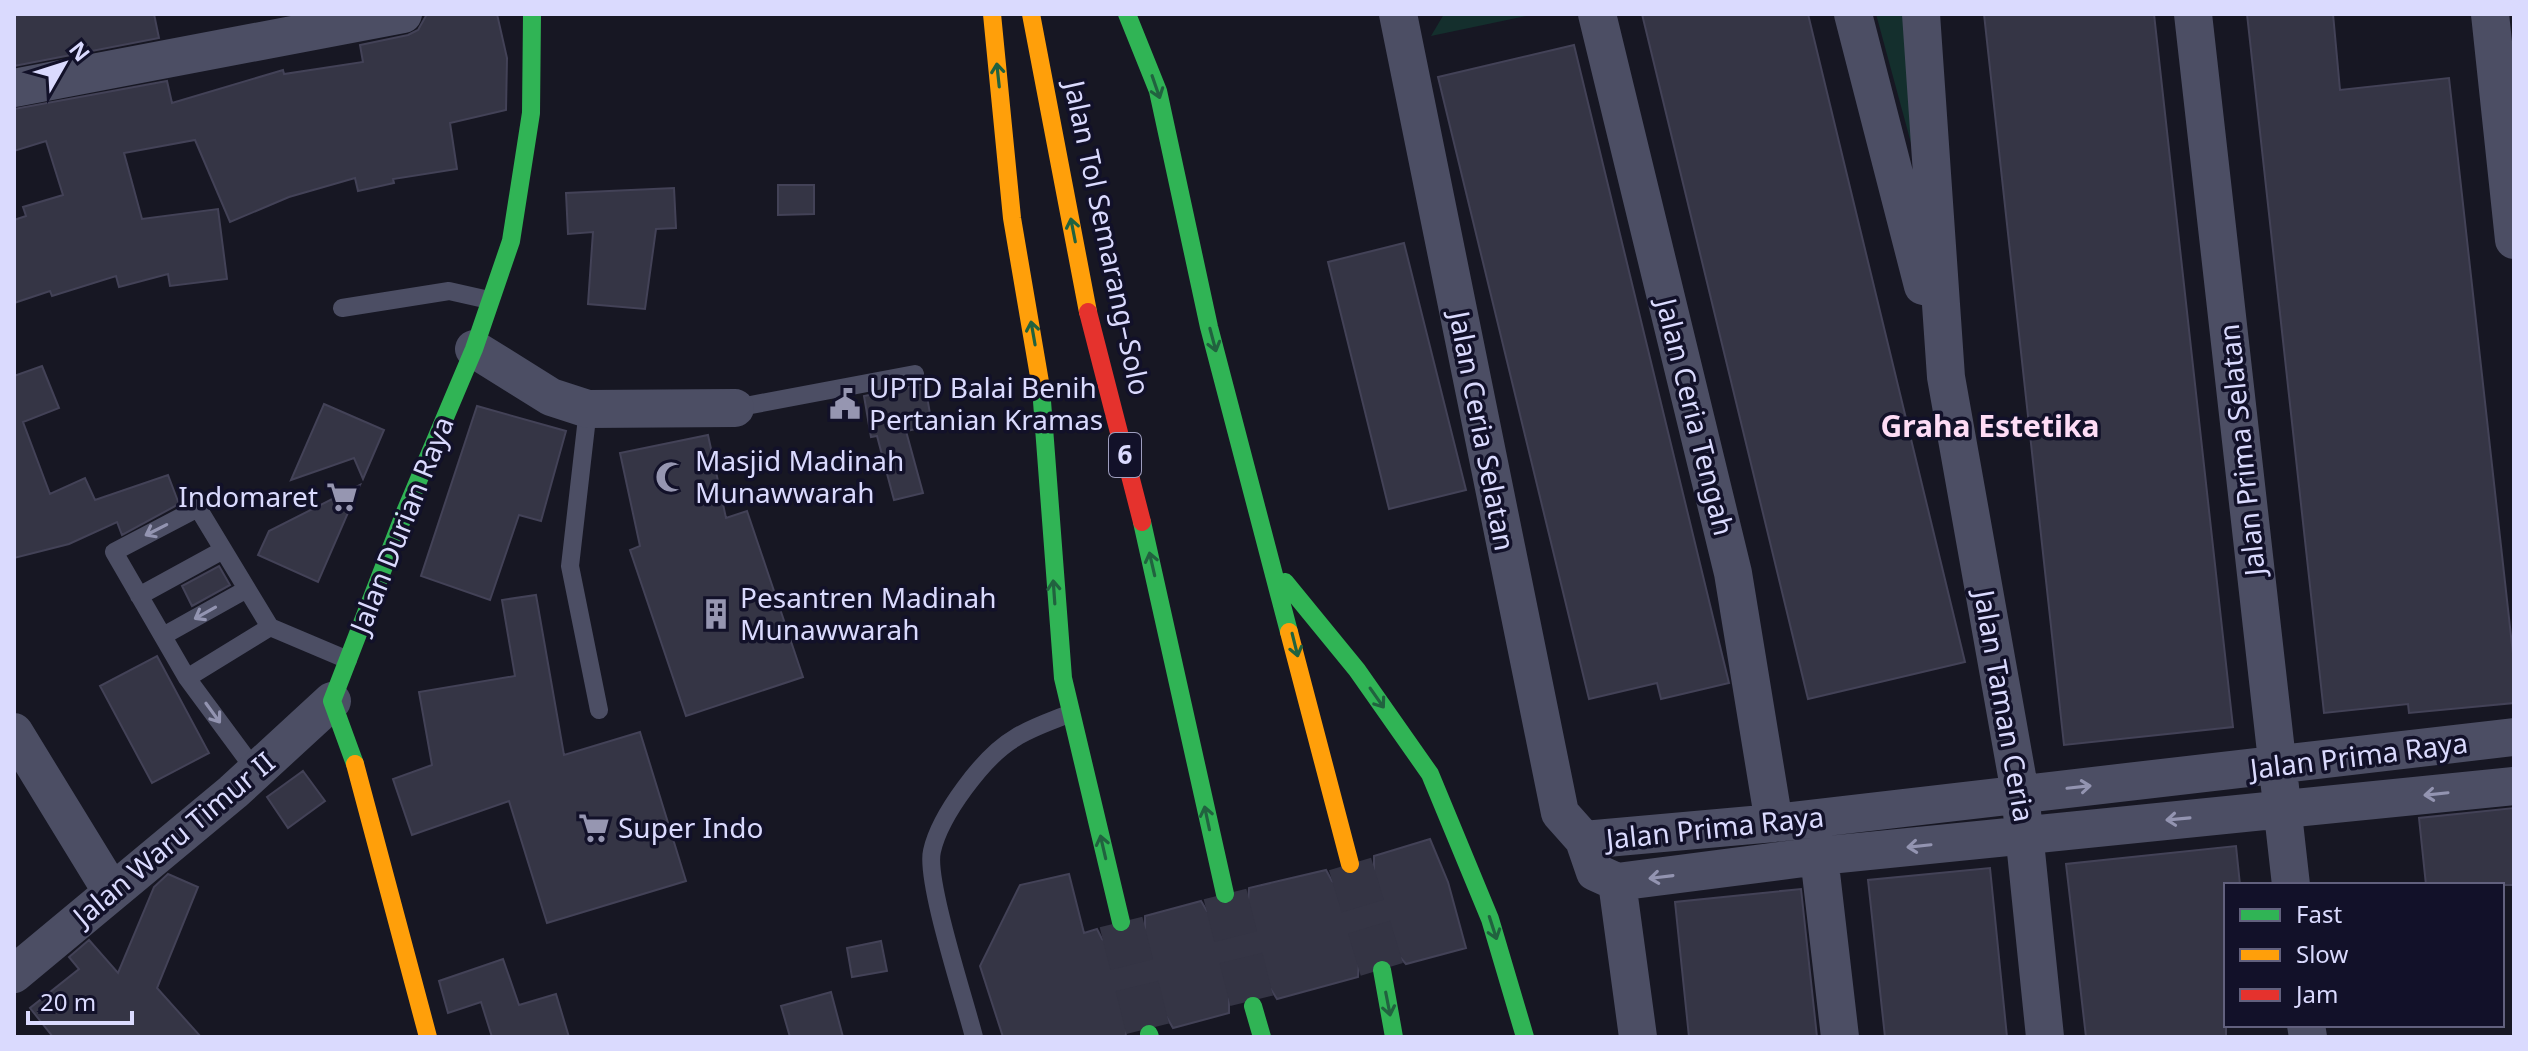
<svg xmlns="http://www.w3.org/2000/svg" width="2528" height="1051" font-family="'Noto Sans',sans-serif">
<style>
.green{fill:#142f2d}
.building{fill:#353545;stroke:#434257;stroke-width:2}
.lines{fill:none;stroke-linecap:round;stroke-linejoin:round}
.highway-tunnel{stroke:#343444;stroke-width:44;stroke-dasharray:44 22;stroke-linecap:butt}
.lane{stroke:#4c4e64;stroke-width:18}
.street{stroke:#4c4e64;stroke-width:38}
.fast{stroke:#30b455;stroke-width:18}
.slow{stroke:#ff9f0a;stroke-width:18}
.jam{stroke:#e5322d;stroke-width:18}
.oneway{stroke:#21623f}
.oneway2{stroke:#9394b1}
.labels{text-anchor:middle;stroke-width:7;stroke-linejoin:round;paint-order:stroke}
.shield{fill:#121129;stroke:#9e9ebe;stroke-width:2}
.shield-label{font-size:26px;font-weight:bold;fill:#dadafe}
.street-label{font-size:28px;fill:#dadafe;stroke:#121129}
.poi-label{font-size:28px;fill:#dadafe;stroke:#121129;text-anchor:start}
.neighbourhood-label{font-size:30px;font-weight:bold;fill:#fedcf6;stroke:#121129}
</style>
<rect width="100%" height="100%" fill="#171723"/>
<path class="green" d="M1444 14H1536L1431 36Z
M1876 14H1914L1933 224Z"/>
<path class="building" d="M14 14H154L159 38 14 66Z
M427 14H497L507 58 506 110 450 123 457 169 393 179 394 183 358 191 355 178 289 197 230 222 195 140 124 153 142 219 218 209 227 279 170 286 168 274 119 287 116 276 52 296 50 291 14 303V220L26 216 23 207 63 195 46 141 14 151V109L167 81 172 103 283 70 284 74 363 62 360 45 408 35 418 30Z
M1642 14H1808L1965 662 1808 699Z
M1984 14H2154L2233 727 2064 745Z
M2247 14H2333L2340 90 2449 78 2514 663V703L2409 713 2408 704 2324 713Z
M1574 45 1729 683 1661 699 1657 683 1589 699 1438 77Z
M778 185H814V214L778 215Z
M674 188 676 228 656 229 645 309 588 304 593 232 568 234 566 193Z
M1404 243 1466 490 1389 509 1328 262Z
M42 366 59 408 23 422 50 494 85 478 95 500 168 475 179 504 122 535 117 522 69 544 14 558V376Z
M925 384 932 426 906 431 923 493 894 500 877 436 871 437 864 396Z
M324 404 384 430 363 479 354 458 291 480Z
M477 406 566 431 541 521 519 515 490 600 421 576Z
M708 435 726 518 747 511 803 677 686 716 630 550 640 546 620 453Z
M360 485 318 582 258 555 269 531Z
M219 566 230 585 192 606 182 586Z
M536 595 564 755 640 732 686 881 547 923 509 801 412 835 393 779 432 765 419 692 515 676 502 600Z
M157 656 209 753 152 783 100 686Z
M303 771 325 801 288 828 267 797Z
M2514 808V885H2426L2419 818Z
M1430 839 1448 882 1466 948 1406 964 1391 947 1377 946 1367 950 1359 961 1358 977 1277 999 1270 988 1260 982H1247L1234 989 1229 999V1013L1173 1028 1166 1016 1153 1009 1140 1011 1131 1017 1125 1037H1003L980 966 1020 885 1069 874 1084 933 1097 929 1102 939 1113 946H1126L1139 940 1145 928V916L1201 901 1207 911 1217 918H1231L1242 912 1248 902 1249 888 1326 870 1332 881 1343 888H1357L1367 882 1374 871V856Z
M2236 846 2240 885H2226V1037H2086L2066 864Z
M1990 868 2007 1037H1885L1868 880Z
M168 874 198 887 157 988 201 1037H53L30 1008 79 969 69 957 89 940 118 973 154 887Z
M1801 889 1817 1037H1689L1675 902Z
M881 941 887 971 852 977 847 948Z
M503 959 519 1005 556 994 569 1037H492L481 1002 448 1013 439 981Z
M831 992 843 1037H790L781 1006Z"/>
<g class="lines">
<path class="highway-tunnel" d="M1350 864 1382 970
M1225 894 1253 1006
M1121 922 1149 1034"/>
<path class="lane" d="M342 308 449 291 489 300
M735 408 915 374
M588 409 570 566 599 710
M139 596 223 550
M163 636 247 589
M187 678 270 627
M255 770 187 678 114 552 198 508 270 627 348 660
M974 1037C965 1001 925 880 932 851 940 815 984 756 1015 738 1032 727 1052 721 1071 713"/>
<path class="street" d="M1398 14 1560 813 1584 840
M1597 14 1733 573 1774 823
M1853 14 1923 286
M1921 14 1946 377 2020 793 2045 1037
M2193 14 2291 885
M2490 14 2514 240
M14 88 403 14
M474 349 551 397 588 409 735 408
M14 732 112 892
M1584 840 1595 872 1617 882 1819 856 2514 786
M1584 840 1774 823 2514 737
M1819 856 1840 1037
M1617 882 1638 1037
M14 974 233 792 332 701
M2306 1025 2308 1037"/>
<path class="fast" d="M1127 14 1158 91 1209 327 1289 632
M1041 388 1063 678 1121 922
M1142 522 1225 894
M1285 582 1357 670 1430 774 1490 919 1525 1037
M355 764 332 701 405 512 474 349 511 241 531 113 532 14
M1382 970 1394 1037
M1253 1006 1262 1037
M1149 1034 1150 1037"/>
<path class="slow" d="M992 14 1012 218 1041 388
M1031 14 1088 312
M1289 632 1350 864
M355 764 428 1037"/>
<path class="jam" d="M1088 312 1142 522"/>
</g>
<defs><path id="oneway-shaft" d="M-6 0H5M1.5-3L5.5 0L1.5 3" fill="none" stroke-width="1.6" stroke-linecap="round" stroke-linejoin="round" transform="scale(2)"/></defs>
<g class="oneway">
<use href="#oneway-shaft" transform="translate(998 75) rotate(-96)"/>
<use href="#oneway-shaft" transform="translate(1156 87) rotate(71)"/>
<use href="#oneway-shaft" transform="translate(1073 230) rotate(-101)"/>
<use href="#oneway-shaft" transform="translate(1033 333) rotate(-100)"/>
<use href="#oneway-shaft" transform="translate(1213 340) rotate(75)"/>
<use href="#oneway-shaft" transform="translate(1152 564) rotate(-103)"/>
<use href="#oneway-shaft" transform="translate(1054 592) rotate(-94)"/>
<use href="#oneway-shaft" transform="translate(1295 645) rotate(76)"/>
<use href="#oneway-shaft" transform="translate(1377 698) rotate(55)"/>
<use href="#oneway-shaft" transform="translate(1207 818) rotate(-102)"/>
<use href="#oneway-shaft" transform="translate(1103 847) rotate(-103)"/>
<use href="#oneway-shaft" transform="translate(1493 928) rotate(72)"/>
<use href="#oneway-shaft" transform="translate(1388 1004) rotate(79)"/>
</g>
<g class="oneway2">
<use href="#oneway-shaft" transform="translate(156 530) rotate(153)"/>
<use href="#oneway-shaft" transform="translate(205 613) rotate(151)"/>
<use href="#oneway-shaft" transform="translate(213 713) rotate(54)"/>
<use href="#oneway-shaft" transform="translate(2079 787) rotate(-6)"/>
<use href="#oneway-shaft" transform="translate(2436 794) rotate(174)"/>
<use href="#oneway-shaft" transform="translate(2178 819) rotate(175)"/>
<use href="#oneway-shaft" transform="translate(1919 846) rotate(174)"/>
<use href="#oneway-shaft" transform="translate(1661 877) rotate(173)"/>
</g>
<defs>
<symbol id="civic-bare" viewBox="-9 -9 18 18"><path d="M-.6-6.5H3V-4.5H.6V-3L4-1V1h2V6H-6V1h2V-1L-.6-3ZM-1.2 2.5V6h2.4V2.5Z" fill="#9696b1" stroke="#121129" stroke-width="2.5" paint-order="stroke"/></symbol>
<symbol id="mosque-bare" viewBox="-9 -9 18 18"><path d="M3.5-4.9A6 6 0 1 0 3.5 4.9A5 5 0 1 1 3.5-4.9Z" fill="#9696b1" stroke="#121129" stroke-width="2.5" paint-order="stroke"/></symbol>
<symbol id="supermarket-bare" viewBox="-9 -9 18 18"><path d="M-6-5.5h2.5l.6 2H6L4.5 2H-2.5L-4.4-4H-6ZM-1.5 3.2a1.3 1.3 0 1 0 .1 0ZM3 3.2a1.3 1.3 0 1 0 .1 0Z" fill="#9696b1" stroke="#121129" stroke-width="2.5" paint-order="stroke"/></symbol>
<symbol id="building-bare" viewBox="-9 -9 18 18"><path d="M-4-6H4V6H1V3H-1V6H-4ZM-2.5-4.3h1.7v1.8h-1.7ZM.8-4.3h1.7v1.8H.8ZM-2.5-1h1.7V.8h-1.7ZM.8-1h1.7V.8H.8Z" fill="#9696b1" stroke="#121129" stroke-width="2.5" paint-order="stroke"/></symbol>
</defs>
<g fill-rule="evenodd">
<use href="#civic-bare" x="823" y="382" width="44" height="44"/>
<use href="#mosque-bare" x="649" y="455" width="44" height="44"/>
<use href="#supermarket-bare" x="320" y="475" width="44" height="44"/>
<use href="#building-bare" x="694" y="592" width="44" height="44"/>
<use href="#supermarket-bare" x="572" y="806" width="44" height="44"/>
</g>
<g class="labels">
<rect class="shield" x="1109" y="433" width="32" height="44" rx="6"/>
<g class="shield-label">
<text x="1125" y="464">6</text>
</g>
<g class="street-label">
<text transform="translate(1107 238) rotate(78)" y="10">Jalan Tol Semarang–Solo</text>
<text transform="translate(1695 417) rotate(76)" y="10">Jalan Ceria Tengah</text>
<text transform="translate(1482 431) rotate(79)" y="10">Jalan Ceria Selatan</text>
<text transform="translate(2242 450) rotate(-96)" y="10">Jalan Prima Selatan</text>
<text transform="translate(402 525) rotate(-68)" y="10">Jalan Durian Raya</text>
<text transform="translate(2004 706) rotate(80)" y="10">Jalan Taman Ceria</text>
<text transform="translate(2359 756) rotate(-7)" y="10">Jalan Prima Raya</text>
<text transform="translate(1715 828) rotate(-6)" y="10">Jalan Prima Raya</text>
<text transform="translate(174 839) rotate(-40)" y="10">Jalan Waru Timur II</text>
</g>
<g class="poi-label">
<text x="869" y="398">UPTD Balai Benih<tspan x="869" dy="32">Pertanian Kramas</tspan></text>
<text x="695" y="471">Masjid Madinah<tspan x="695" dy="32">Munawwarah</tspan></text>
<text x="318" y="507" text-anchor="end">Indomaret</text>
<text x="740" y="608">Pesantren Madinah<tspan x="740" dy="32">Munawwarah</tspan></text>
<text x="618" y="838">Super Indo</text>
</g>
<g class="neighbourhood-label">
<text x="1990" y="437">Graha Estetika</text>
</g>
</g>
<rect width="2528" height="1051" fill="none" stroke="#dadafe" stroke-width="32"/>
<rect x="2224" y="883" width="280" height="144" fill="#121129" stroke="#62617e" stroke-width="2"/>
<rect x="2240" y="909" width="40" height="12" fill="#30b455" stroke="#62617e" stroke-width="2"/>
<text x="2296" y="923" font-size="24" fill="#dadafe">Fast</text>
<rect x="2240" y="949" width="40" height="12" fill="#ff9f0a" stroke="#62617e" stroke-width="2"/>
<text x="2296" y="963" font-size="24" fill="#dadafe">Slow</text>
<rect x="2240" y="989" width="40" height="12" fill="#e5322d" stroke="#62617e" stroke-width="2"/>
<text x="2296" y="1003" font-size="24" fill="#dadafe">Jam</text>
<g transform="translate(64 64) rotate(51)" stroke="#121129" stroke-width="6" paint-order="stroke">
<path d="M0-6L14 30L0 20L-14 30Z" fill="#dadafe"/>
<text y="-12" font-size="22" font-weight="bold" text-anchor="middle" fill="#dadafe">N</text>
</g>
<path d="M28 1011v12h104v-12" fill="none" stroke="#dadafe" stroke-width="4"/>
<text x="40" y="1011" font-size="24" fill="#dadafe" stroke="#121129" stroke-width="6" paint-order="stroke">20 m</text>
</svg>
